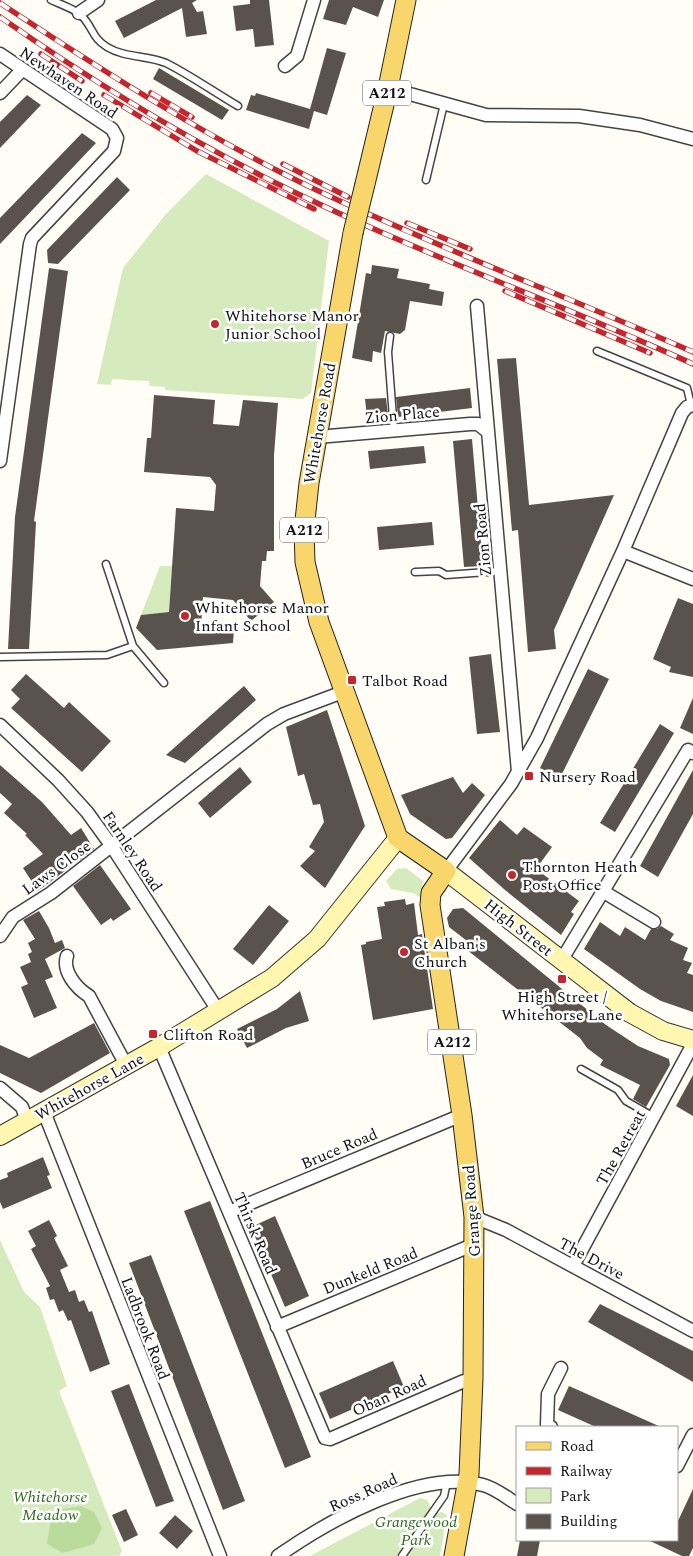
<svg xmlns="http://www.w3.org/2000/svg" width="693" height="1556" font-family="Spectral,serif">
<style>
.green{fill:#d5ebbd}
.forest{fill:#b9dc9c}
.building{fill:#5a524d}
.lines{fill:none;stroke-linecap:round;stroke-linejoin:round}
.service-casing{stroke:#444;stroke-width:9}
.minor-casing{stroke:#444;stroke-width:15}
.secondary-casing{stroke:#333;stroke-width:20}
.primary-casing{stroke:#222;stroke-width:21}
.service{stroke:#fff;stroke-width:6}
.minor{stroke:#fff;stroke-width:12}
.secondary{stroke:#fff6b0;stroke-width:18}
.primary{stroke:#f9d66b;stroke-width:19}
.rail-casing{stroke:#c4262e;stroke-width:5.5}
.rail{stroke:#fff;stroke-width:4;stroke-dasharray:11;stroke-linecap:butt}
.primary-bridge-casing{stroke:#222;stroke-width:21;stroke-linecap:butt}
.primary-bridge{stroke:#f9d66b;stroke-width:19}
.poi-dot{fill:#c4262e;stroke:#fff;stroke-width:2}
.labels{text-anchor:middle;stroke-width:5;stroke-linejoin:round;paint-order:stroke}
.shield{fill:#fff;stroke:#585858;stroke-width:1}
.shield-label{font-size:15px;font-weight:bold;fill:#111}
.street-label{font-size:16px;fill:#111;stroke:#fff}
.poi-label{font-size:16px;fill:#111;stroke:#fff;text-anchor:start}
.park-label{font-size:16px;font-style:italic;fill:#2f6b1f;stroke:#fff}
</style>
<rect width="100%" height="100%" fill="#fffdf5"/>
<path class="green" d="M206 174 329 241 311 393 303 399 165 390V387L149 386V381L112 379 111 385 97 384 123 268 166 214Z
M160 566H172L169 612 141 615Z
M406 868 423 881 421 898 413 893 391 889 386 881 397 869Z
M0 1240 24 1292 40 1307 67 1386 59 1391 122 1551 119 1556H0Z
M420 1498 427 1500 431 1508 438 1513 442 1512 447 1515 440 1556H310Z"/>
<path class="forest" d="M81 1506 94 1512 102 1528 94 1544 63 1553 47 1544 50 1524 62 1509Z"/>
<path class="building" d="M156 0H197L192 3 197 12 203 11 207 34 186 37 182 8 124 38 115 21Z
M250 0H269L274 45 255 47 253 29 236 31 233 6 250 4Z
M329 0H384L378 17 353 7 346 25 323 19Z
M327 48 346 53 327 115 314 111 309 129 246 110 251 95 255 96 256 93 310 109Z
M159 68 229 110 222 120 153 79Z
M27 95 41 105 0 148V122Z
M82 133 96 143 0 244V218Z
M117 177 130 190 58 264 48 263 47 250Z
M372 265 399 269 397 278 430 284 429 289 444 292 442 306 410 301 405 330 400 334 385 331 381 353 373 351 372 362 352 358 366 273 371 274Z
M49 268 68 271 34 521 36 522 29 649H8L15 517Z
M516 358 529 505 614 495 554 630 556 649 528 652 518 530 512 531 497 359Z
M470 388 472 408 398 417 396 397Z
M154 395 215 400 213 424 239 426 243 400 278 403 274 455V551H267L266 561H262L260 586 274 602 251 621 233 600 203 597 201 627 234 629 233 643 157 650 136 628 141 615 169 612 176 508 214 511 216 485 210 477 144 472 147 438H151Z
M386 398 388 415 367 417 365 399Z
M472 439 483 566 464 567 453 441Z
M424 446 426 463 370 469 368 451Z
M432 522 434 545 379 550 377 527Z
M678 598 693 604V677L669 672 671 667 653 659Z
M491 654 500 732 477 734 469 657Z
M588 669 609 679 560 778 540 768Z
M26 674 64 708 69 702 111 741 82 772 11 708 20 699 11 690Z
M244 686 256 700 185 763 166 755Z
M693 698V734L680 728Z
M327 710 365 826 325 888 300 866 315 851 309 847 324 822 320 804 313 805 304 774 298 776 286 727Z
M660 724 674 733 615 832 600 823Z
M0 765 42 802 71 835 81 828 94 849 38 891 23 868 43 854 25 835 27 834 4 813 12 804 0 793Z
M240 767 252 782 210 818 198 803Z
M693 770V814L658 877 640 866Z
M453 777 463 793 472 783 485 795 452 838 446 839 410 814 401 795Z
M500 820 517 835 524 827 552 847 536 869 579 901 571 912 574 914 561 935 505 890 469 858Z
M100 865 131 909 113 921 111 918 101 925 73 886Z
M405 899 406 905 414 903 418 935 422 934 433 1009 373 1020 361 945 366 944V942L382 939 377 907 385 906 384 902Z
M269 905 289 921 253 965 233 949Z
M463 908 606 1025 638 1046 669 1059 670 1065 646 1107 633 1099 640 1085 600 1065 603 1060 587 1048 580 1038 467 950 471 944 449 927 447 918 453 909Z
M39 911 49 928 55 943 62 940 65 948 45 959 53 977 45 980 57 1008 34 1018 21 987 28 984 20 967 31 962 28 954 32 952 28 943 35 939 23 920Z
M600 922 620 936 625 927 645 940 651 929H657L661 926 674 934 670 940 688 948 683 960 692 963 687 973 693 975V1012L661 1001 640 989 584 949Z
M300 991 309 1021 286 1028 247 1048 237 1029 277 1009Z
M94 1023 110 1053 41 1093 0 1073V1045L29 1058Z
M693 1075V1116L676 1106Z
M43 1157 50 1175 47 1176 52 1188 3 1209 0 1202V1180L8 1177 7 1173Z
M210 1201 311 1457 285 1468 184 1211Z
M275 1216 309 1296 285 1307 251 1227Z
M49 1220 57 1236 54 1238 68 1266 60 1270 69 1292 75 1290 79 1302 84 1300 89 1312 92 1311 110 1364 90 1372 71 1320 68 1321 63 1310 59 1312 54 1299 50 1300 46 1288 50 1286 31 1249 36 1246 28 1231Z
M151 1255 245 1501 223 1510 129 1263Z
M600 1304 693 1351V1382L588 1322Z
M393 1361 404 1387 330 1419 319 1393Z
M129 1384 174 1501 156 1507 111 1391Z
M569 1386 661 1427H596L558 1410Z
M693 1489V1548L689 1556H682L648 1540H677V1523Z
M126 1509 138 1535 124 1542 112 1515Z
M175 1515 193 1531 177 1549 159 1533Z
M520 1540H540L537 1556H517Z"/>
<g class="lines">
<defs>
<path id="service" d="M51 0C62 5 79 10 86 21 94 32 94 39 107 47 125 58 147 55 166 63 190 75 214 92 238 106
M426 180 444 104
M390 336 388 352 394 431
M597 351 687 388 691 405
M106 564 133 646 164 683
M415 572 439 571 446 575 501 571
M0 657 107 655 133 646
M581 1069 618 1090 626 1101 654 1117
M402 1556 444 1496 447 1482"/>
<path id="minor" d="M79 13 98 0
M0 54 112 129 117 138 114 151 32 238 30 244 0 461
M285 66 297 56 314 0
M388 88 486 115 579 116 640 125 693 139
M0 93 22 70
M477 306 518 772
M317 437 470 424H478L488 432
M623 551 693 579
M0 725 58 780 87 812 111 845 219 1012
M446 871 511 784 537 738 623 551 682 413 687 407 693 405
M604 892 654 922
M0 936 13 917 51 893 267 724 284 714 343 692
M67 956C62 971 76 988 89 996L126 1065
M561 961 688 750 693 753
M159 1047 325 1438 330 1439 464 1381 473 1379
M0 1088 22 1107 27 1121
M44 1112 220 1556
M229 1212 462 1115
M474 1217 506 1230 693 1331
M573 1266 693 1044
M277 1327 475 1244
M551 1427 547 1425 548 1394 561 1368
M677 1466 693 1435
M278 1556C328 1521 421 1468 483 1485 495 1488 506 1497 517 1504"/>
<path id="secondary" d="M446 871 630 1013 663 1031 693 1040
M0 1136 159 1047 272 978 317 939 398 838"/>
<path id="primary" d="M365 184 388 88 406 0
M353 233 309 483 304 530 305 562 319 622 398 838 446 871 431 893 430 905 462 1115 474 1217 473 1379 469 1474 454 1556"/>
</defs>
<use href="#service" class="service-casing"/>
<use href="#minor" class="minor-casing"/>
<use href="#secondary" class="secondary-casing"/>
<use href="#primary" class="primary-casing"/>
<use href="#service" class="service"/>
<use href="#minor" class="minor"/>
<use href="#secondary" class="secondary"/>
<use href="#primary" class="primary"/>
<defs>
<path id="rail" d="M0 3C106 73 212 141 327 195 447 251 572 299 693 352
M0 17C83 75 170 129 260 175 400 247 550 299 693 364
M41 54 82 81
M151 93 192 117
M104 95 197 151 314 209
M283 164 348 197
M407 223 470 249
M505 291 650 353"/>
</defs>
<use href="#rail" class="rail-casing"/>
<use href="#rail" class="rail"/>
<defs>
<path id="primary-bridge" d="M353 233 365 184"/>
</defs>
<use href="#primary-bridge" class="primary-bridge-casing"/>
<use href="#primary-bridge" class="primary-bridge"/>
</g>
<g class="poi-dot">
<circle cx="215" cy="324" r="5"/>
<circle cx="185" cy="616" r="5"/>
<rect x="347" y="675" width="10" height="10" rx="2.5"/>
<rect x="524" y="771" width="10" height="10" rx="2.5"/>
<circle cx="512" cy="875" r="5"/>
<circle cx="404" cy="952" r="5"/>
<rect x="557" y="974" width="10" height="10" rx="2.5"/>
<rect x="148" y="1029" width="10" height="10" rx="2.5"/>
</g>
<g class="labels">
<g class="shield">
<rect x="363" y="80.5" width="48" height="25" rx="4"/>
<rect x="280" y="517.5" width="48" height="25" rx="4"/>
<rect x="428" y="1029.5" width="48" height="25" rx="4"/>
</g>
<g class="shield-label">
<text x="387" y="98">A212</text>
<text x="304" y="535">A212</text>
<text x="452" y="1047">A212</text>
</g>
<g class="street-label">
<text transform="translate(69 82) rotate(34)" y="6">Newhaven Road</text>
<text transform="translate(402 414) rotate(-5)" y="6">Zion Place</text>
<text transform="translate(319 423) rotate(-80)" y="6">Whitehorse Road</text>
<text transform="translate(482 540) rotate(-95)" y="6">Zion Road</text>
<text transform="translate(133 851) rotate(56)" y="6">Farnley Road</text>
<text transform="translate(56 867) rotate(-36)" y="6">Laws Close</text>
<text transform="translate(519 927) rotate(38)" y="6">High Street</text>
<text transform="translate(89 1086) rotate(-29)" y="6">Whitehorse Lane</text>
<text transform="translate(620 1147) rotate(-61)" y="6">The Retreat</text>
<text transform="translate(339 1148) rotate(-23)" y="6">Bruce Road</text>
<text transform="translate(471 1211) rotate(-94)" y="6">Grange Road</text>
<text transform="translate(256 1233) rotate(67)" y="6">Thirsk Road</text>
<text transform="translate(592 1258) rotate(28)" y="6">The Drive</text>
<text transform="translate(370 1270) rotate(-22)" y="6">Dunkeld Road</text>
<text transform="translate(146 1328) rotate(69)" y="6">Ladbrook Road</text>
<text transform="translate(389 1395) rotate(-24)" y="6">Oban Road</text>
<text transform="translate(363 1492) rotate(-24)" y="6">Ross Road</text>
</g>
<g class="poi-label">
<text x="225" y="321">Whitehorse Manor<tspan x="225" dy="18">Junior School</tspan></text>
<text x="195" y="613">Whitehorse Manor<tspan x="195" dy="18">Infant School</tspan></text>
<text x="362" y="686">Talbot Road</text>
<text x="539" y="782">Nursery Road</text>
<text x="522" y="872">Thornton Heath<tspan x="522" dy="18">Post Office</tspan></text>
<text x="414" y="949">St Alban's<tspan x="414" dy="18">Church</tspan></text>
<text x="562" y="1002" text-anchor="middle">High Street /<tspan x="562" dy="18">Whitehorse Lane</tspan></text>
<text x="163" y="1040">Clifton Road</text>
</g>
<g class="park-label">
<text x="50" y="1502">Whitehorse<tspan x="50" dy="18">Meadow</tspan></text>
<text x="416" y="1527">Grangewood<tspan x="416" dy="18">Park</tspan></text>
</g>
</g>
<rect x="516" y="1426" width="162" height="115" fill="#ffffff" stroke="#a0a0a0"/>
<rect x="526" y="1442" width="25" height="8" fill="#f9d66b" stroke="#a0a0a0"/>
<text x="560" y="1451" font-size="15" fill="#111111">Road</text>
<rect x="526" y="1467" width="25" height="8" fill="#c4262e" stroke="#a0a0a0"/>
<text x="560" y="1476" font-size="15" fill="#111111">Railway</text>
<rect x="526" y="1488" width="25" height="15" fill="#d5ebbd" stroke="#a0a0a0"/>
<text x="560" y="1501" font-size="15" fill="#111111">Park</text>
<rect x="526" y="1514" width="25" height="15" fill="#5a524d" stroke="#a0a0a0"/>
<text x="560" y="1526" font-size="15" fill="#111111">Building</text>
</svg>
